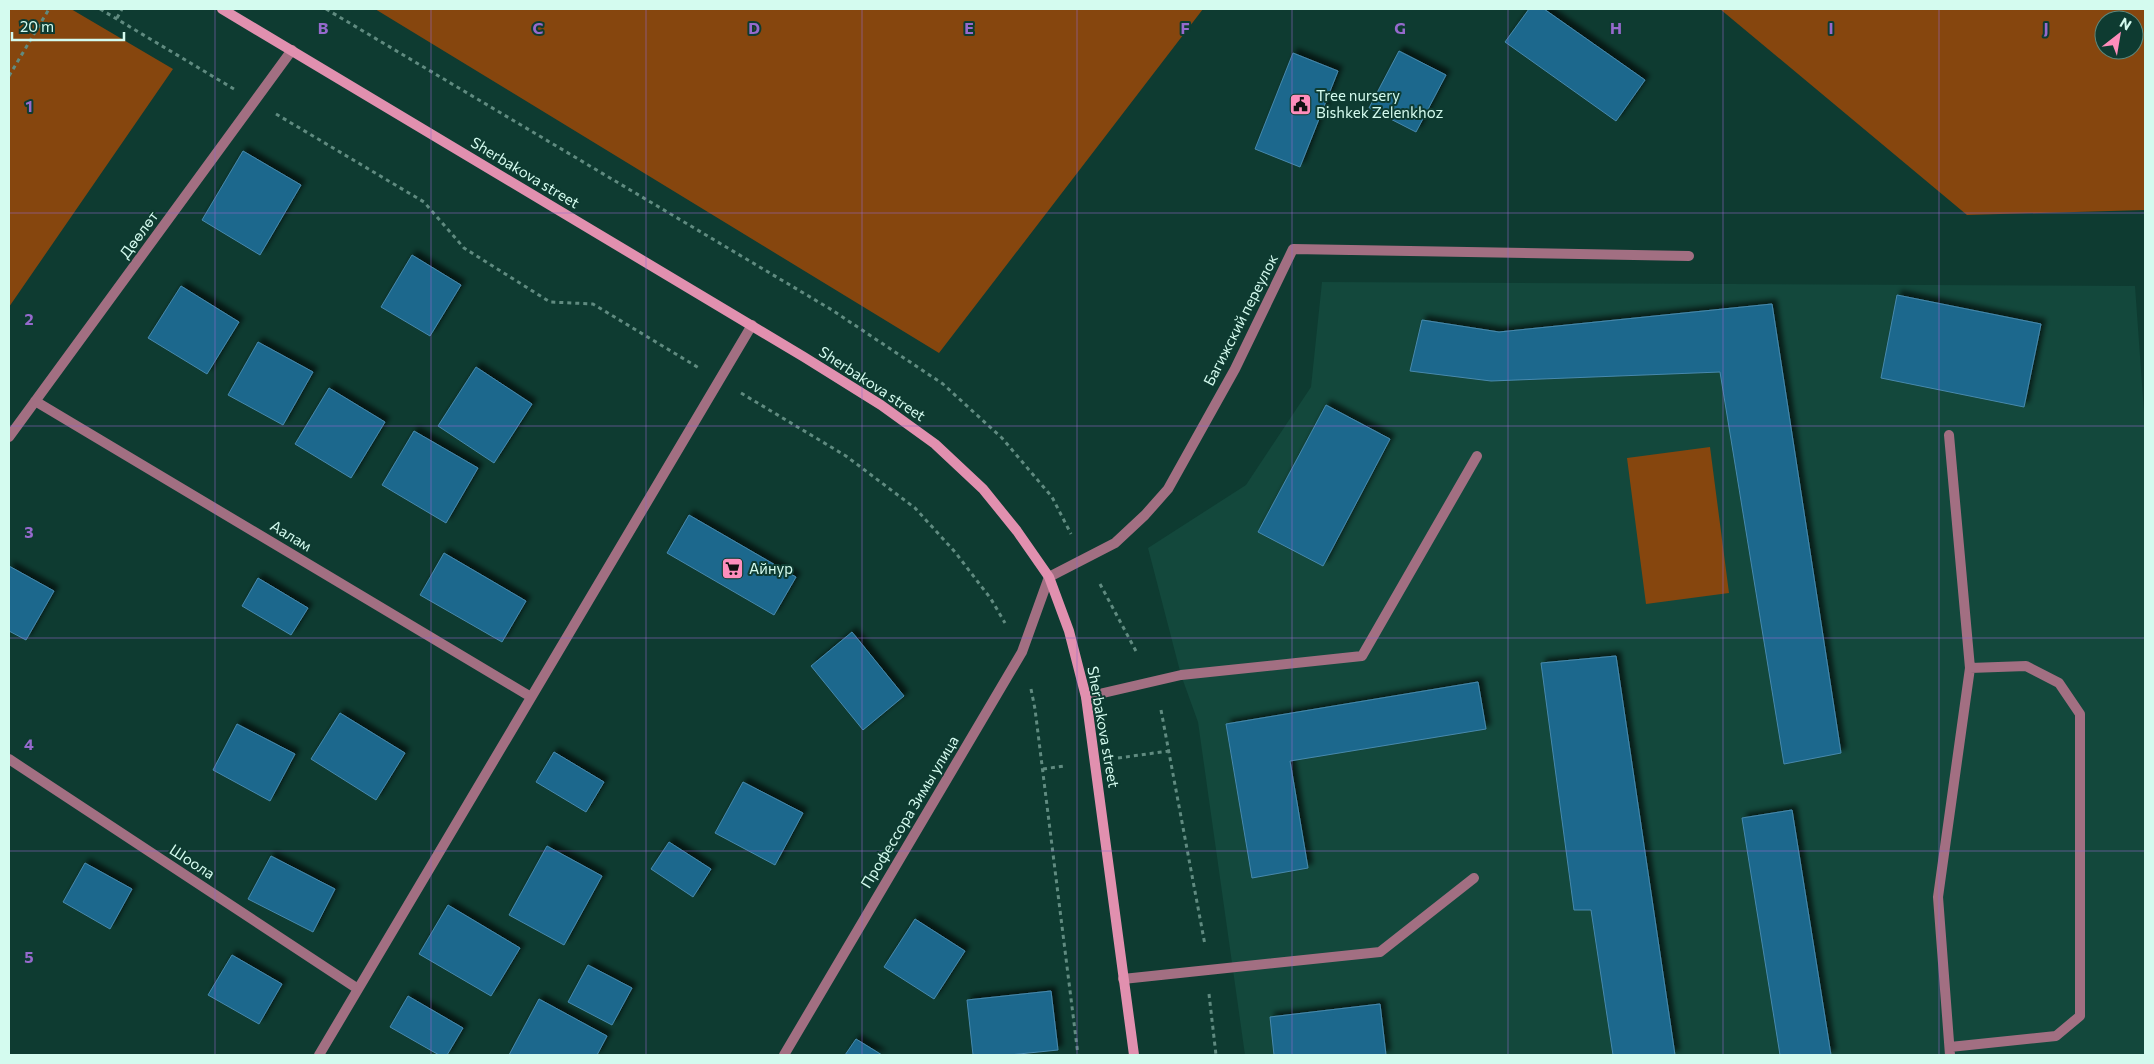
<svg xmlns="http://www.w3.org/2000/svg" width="2154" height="1064" font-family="Commissioner,sans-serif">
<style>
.built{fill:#13483c}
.green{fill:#86460e;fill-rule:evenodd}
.building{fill:#1a688d;stroke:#4889ad;filter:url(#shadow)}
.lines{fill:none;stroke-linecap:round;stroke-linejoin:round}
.path{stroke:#608b80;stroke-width:3;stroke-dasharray:4 4;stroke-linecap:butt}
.lane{stroke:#a26f82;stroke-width:10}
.street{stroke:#a26f82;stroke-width:10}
.secondary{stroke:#e190af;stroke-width:10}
.grid{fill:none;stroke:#966acd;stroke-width:1;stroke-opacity:0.55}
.labels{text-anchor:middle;stroke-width:4;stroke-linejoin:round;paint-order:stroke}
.poi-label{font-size:15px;fill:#d4fbef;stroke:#0e3b31;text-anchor:start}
.street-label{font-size:15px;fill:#d4fbef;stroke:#0e3b31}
.grid-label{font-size:16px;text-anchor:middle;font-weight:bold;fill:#966acd;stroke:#0e3b31;stroke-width:4;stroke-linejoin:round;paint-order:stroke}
</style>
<defs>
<filter id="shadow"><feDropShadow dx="4.5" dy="-4.5" stdDeviation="2.5" flood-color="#0009"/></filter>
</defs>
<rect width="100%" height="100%" fill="#0e3b31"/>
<path class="built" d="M1322 282 2135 286 2145 426V1055H1245L1198 722 1181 675 1148 548 1246 485 1311 387Z"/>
<path class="green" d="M9 9H71L173 69 9 307Z
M375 9H1203L939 353Z
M1720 9H2145V210L1967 215ZM2104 20H2134V50H2104Z
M1710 447 1729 593 1646 604 1627 458Z"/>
<path class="building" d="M1529 9H1544L1645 80 1616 121 1505 42Z
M1399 51 1446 75 1416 132 1369 108Z
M1293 53 1338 71 1300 167 1255 149Z
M243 151 301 185 260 255 202 220Z
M412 255 461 285 430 336 381 307Z
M181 286 239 322 207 374 148 338Z
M1897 295 2041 324 2024 407 1881 378Z
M1772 304 1841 753 1784 764 1720 372 1491 381 1410 371 1422 320 1499 332Z
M258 342 313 372 283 425 228 395Z
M476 367 532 404 494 463 438 426Z
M329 388 385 422 351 478 295 444Z
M1326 405 1390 439 1323 566 1258 532Z
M414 431 478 468 446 523 382 485Z
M689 515 796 577 774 615 667 553Z
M444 553 526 601 502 642 420 595Z
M9 566 54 591 26 640 9 631Z
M258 578 308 608 291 635 242 606Z
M852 632 904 696 863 730 811 666Z
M1616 656 1675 1055H1613L1591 910H1574L1541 663Z
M1478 682 1486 729 1290 761 1308 868 1252 878 1226 724Z
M340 713 405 753 376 800 311 759Z
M237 724 295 754 270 801 213 770Z
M554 752 604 782 586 812 536 782Z
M743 782 803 813 775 865 715 833Z
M1792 810 1831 1055H1780L1742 818Z
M669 842 711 869 693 897 651 869Z
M547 846 602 876 564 945 509 915Z
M271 856 335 889 313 932 248 899Z
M85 863 132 889 110 929 63 902Z
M448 905 520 948 491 996 419 954Z
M915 919 965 951 934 999 884 967Z
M232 955 282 984 259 1024 208 995Z
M588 965 632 988 612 1025 568 1002Z
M1051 991 1058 1050 1009 1055H973L967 1000Z
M408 996 463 1028 447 1055H439L390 1027Z
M539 999 607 1036 597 1055H509Z
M1380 1004 1386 1055H1274L1270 1017Z
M856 1039 882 1055H845Z"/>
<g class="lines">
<path class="path" d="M100 9 234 89
M326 9 832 310 943 384 1002 438 1052 497 1071 534
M117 18 122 9
M9 76 49 9
M276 114 424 202 464 248 550 302 593 304 699 368
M741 393 846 456 915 508 955 552 991 599 1005 623
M1100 584 1137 653
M1031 689 1035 709 1078 1055
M1161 710 1205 945
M1118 758 1169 751
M1043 769 1064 766
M1209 994 1216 1055"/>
<path class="lane" d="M1949 435 1970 668 1938 897 1950 1055
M1086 697 1181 675 1362 656 1477 456
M1123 979 1380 952 1474 878
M1950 1047 2056 1036 2080 1016V714L2059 683 2026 666 1970 668"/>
<path class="street" d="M35 401 531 697
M9 437 292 50
M9 759 358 989
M319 1055 752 325
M784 1055 1022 652 1049 577 1115 543 1145 515 1168 489 1235 369 1293 249 1689 256"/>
<path class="secondary" d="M222 9 804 357 881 405 935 444 983 489 1017 531 1049 577 1069 631 1086 697 1134 1055"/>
</g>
<path class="grid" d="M215 9V1055M431 9V1055M646 9V1055M862 9V1055M1077 9V1055M1292 9V1055M1508 9V1055M1723 9V1055M1939 9V1055M9 213H2145M9 426H2145M9 638H2145M9 851H2145"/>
<defs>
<symbol id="civic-square" viewBox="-11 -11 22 22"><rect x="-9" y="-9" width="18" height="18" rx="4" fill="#fe8ebc" stroke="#0e3b31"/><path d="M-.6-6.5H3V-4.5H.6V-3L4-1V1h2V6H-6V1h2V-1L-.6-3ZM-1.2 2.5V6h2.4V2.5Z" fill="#111"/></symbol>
<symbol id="supermarket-square" viewBox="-11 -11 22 22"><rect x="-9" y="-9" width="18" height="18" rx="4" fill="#fe8ebc" stroke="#0e3b31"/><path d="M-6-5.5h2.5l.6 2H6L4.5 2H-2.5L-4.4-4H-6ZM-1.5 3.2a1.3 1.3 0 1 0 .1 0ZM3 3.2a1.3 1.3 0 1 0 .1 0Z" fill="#111"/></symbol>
</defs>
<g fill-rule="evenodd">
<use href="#civic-square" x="1288" y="92" width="25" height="25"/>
<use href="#supermarket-square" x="720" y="556" width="25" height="25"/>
</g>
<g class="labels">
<g class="poi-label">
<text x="1316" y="101">Tree nursery<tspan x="1316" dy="17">Bishkek Zelenkhoz</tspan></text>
<text x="749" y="574">Айнур</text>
</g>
<g class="street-label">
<text transform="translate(525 173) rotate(31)" y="5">Sherbakova street</text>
<text transform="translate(139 235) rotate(-54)" y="5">Дөөлөт</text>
<text transform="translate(1241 320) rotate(-63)" y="5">Багижский переулок</text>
<text transform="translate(872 384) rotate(33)" y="5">Sherbakova street</text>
<text transform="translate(291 536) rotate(31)" y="5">Аалам</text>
<text transform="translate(1103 727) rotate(80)" y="5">Sherbakova street</text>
<text transform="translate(910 812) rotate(-59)" y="5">Профессора Зимы улица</text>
<text transform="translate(192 862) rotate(33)" y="5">Шоола</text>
</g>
</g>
<g class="grid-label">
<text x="323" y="34">B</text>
<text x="538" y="34">C</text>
<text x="754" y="34">D</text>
<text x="969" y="34">E</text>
<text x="1185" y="34">F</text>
<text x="1400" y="34">G</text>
<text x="1616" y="34">H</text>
<text x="1831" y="34">I</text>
<text x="2046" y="34">J</text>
<text x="29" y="112">1</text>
<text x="29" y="325">2</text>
<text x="29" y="538">3</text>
<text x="29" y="750">4</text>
<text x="29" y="963">5</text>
</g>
<rect width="2154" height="1064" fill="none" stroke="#d4fbef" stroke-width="20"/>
<g transform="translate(2119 35) rotate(31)"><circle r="24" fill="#0e3b31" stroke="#5d887d"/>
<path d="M0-4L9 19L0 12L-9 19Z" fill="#fe8ebc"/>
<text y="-8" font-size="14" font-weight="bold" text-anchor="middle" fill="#d4fbef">N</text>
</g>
<path d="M12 32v8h112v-8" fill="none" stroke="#d4fbef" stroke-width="2.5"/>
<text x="20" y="32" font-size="15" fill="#d4fbef" stroke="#0e3b31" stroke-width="4" paint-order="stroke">20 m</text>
</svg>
